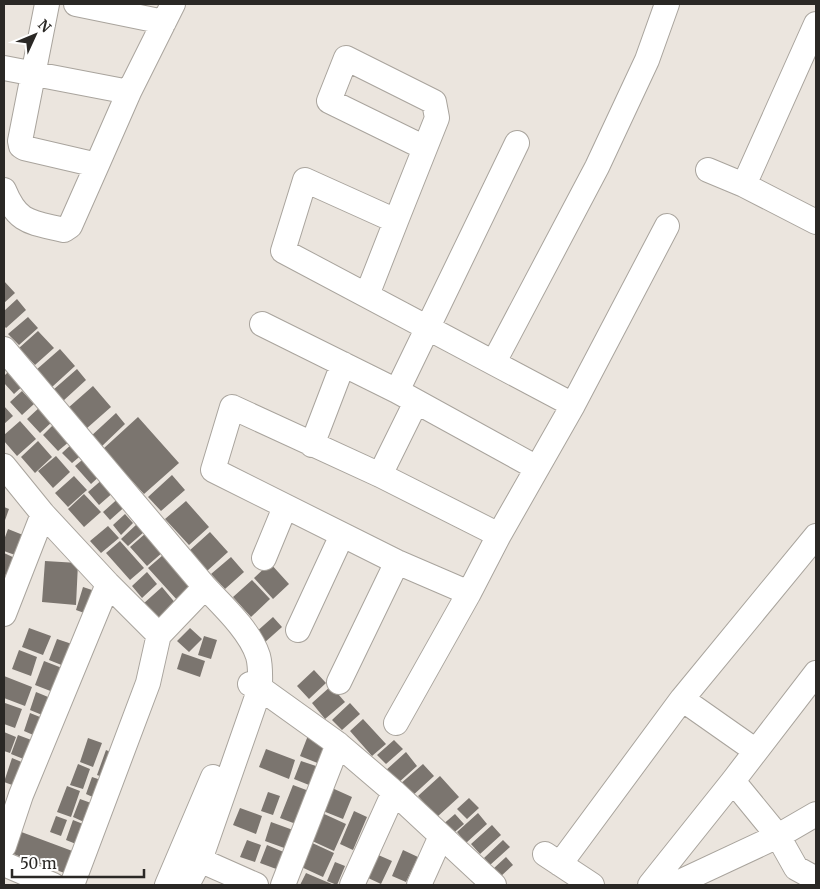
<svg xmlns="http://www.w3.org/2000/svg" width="820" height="889" font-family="Merriweather,serif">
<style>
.building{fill:#7b756f}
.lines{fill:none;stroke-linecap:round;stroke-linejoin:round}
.minor-casing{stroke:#a9a49d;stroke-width:26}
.minor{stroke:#fff;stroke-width:24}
</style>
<rect width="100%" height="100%" fill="#ebe5de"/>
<path class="building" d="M4 281 15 293 4 303Z
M17 299 26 310 6 328 4 326V311Z
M28 317 38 328 19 345 8 334Z
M38 331 54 348 35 365 19 348Z
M60 349 75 366 52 387 36 370Z
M13 367 27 382 14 394 4 383V376Z
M77 369 86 380 63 401 53 390Z
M93 386 111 407 86 429 68 408Z
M22 391 34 404 22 415 10 402Z
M4 406 13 416 4 424Z
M41 406 53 421 40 433 27 419Z
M116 413 125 424 100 448 90 437Z
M138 417 179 463 144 494 103 449Z
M20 421 36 439 17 456 4 441V435Z
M54 424 70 441 58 451 43 435Z
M38 441 52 457 35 473 21 457Z
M74 442 84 453 72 463 62 453Z
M88 455 104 472 91 484 75 466Z
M56 456 70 472 53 488 38 471Z
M172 475 185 490 161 511 148 497Z
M74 476 87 490 68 507 55 493Z
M104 478 115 491 99 505 88 492Z
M84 494 101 512 84 527 68 509Z
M122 495 129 503 110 520 103 512Z
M186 501 209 527 189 545 165 519Z
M4 507 9 509 4 523Z
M125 514 133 523 121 535 113 525Z
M137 524 144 532 128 546 121 539Z
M108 526 119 538 101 553 90 541Z
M8 529 23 535 15 555 4 551V540Z
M210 532 228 552 207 571 189 551Z
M146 533 163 552 147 566 130 547Z
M120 541 144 568 130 580 106 553Z
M4 553 17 559 10 577 4 574Z
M163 555 193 588 178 601 148 568Z
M231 557 244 572 225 589 211 574Z
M45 561 78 563 76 605 42 602Z
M270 563 289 584 273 599 254 578Z
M147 572 157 584 142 598 132 586Z
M252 580 270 599 251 617 233 597Z
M83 587 95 591 87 614 76 610Z
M162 587 177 605 159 621 143 604Z
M273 617 282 627 264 643 255 633Z
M29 628 51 636 43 655 22 647Z
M190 628 202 639 189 652 177 641Z
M204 636 217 640 211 659 198 655Z
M57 639 72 644 64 666 49 660Z
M19 650 37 657 31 676 12 669Z
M182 653 205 661 200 677 177 669Z
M44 661 62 668 53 692 35 685Z
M314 670 326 683 309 699 297 686Z
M4 676 32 687 25 706 4 698Z
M331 686 345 702 325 719 312 703Z
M36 692 53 699 47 717 30 710Z
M5 703 22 709 15 728 4 724Z
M350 703 360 714 342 730 332 720Z
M30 713 45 719 38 737 24 731Z
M363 719 386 744 372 756 350 731Z
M4 732 16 737 10 753 4 751Z
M309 733 329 741 320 764 300 756Z
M18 735 34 741 26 760 11 754Z
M88 738 102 743 93 767 80 762Z
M394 740 403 749 386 764 377 755Z
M266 749 295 760 289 779 259 767Z
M106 750 117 755 108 779 97 775Z
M406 752 417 766 397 784 385 771Z
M12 758 24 763 15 786 4 782Z
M301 761 316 766 309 785 294 779Z
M78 764 90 769 83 789 70 785Z
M423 764 434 776 410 798 399 785Z
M440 776 459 797 437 817 418 796Z
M92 777 101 780 95 798 86 794Z
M293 785 309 791 296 824 280 818Z
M67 786 80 791 71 817 57 812Z
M332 788 352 797 343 819 323 811Z
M268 792 280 796 273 815 261 811Z
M469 798 479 808 467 819 457 809Z
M80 799 91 803 84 822 73 817Z
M240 808 262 816 256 834 233 825Z
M354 811 367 817 353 850 340 844Z
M322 813 346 824 334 851 310 840Z
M478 813 487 824 466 843 457 832Z
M455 814 464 824 450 836 441 826Z
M56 816 67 820 61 836 50 832Z
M73 820 83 824 76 844 66 840Z
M271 822 293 830 287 849 265 841Z
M492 825 501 835 480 854 471 844Z
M16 830 75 852 67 874 8 852Z
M247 840 261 845 255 862 240 857Z
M503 840 510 847 490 865 484 858Z
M308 841 334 853 323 877 297 865Z
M267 845 286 853 279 870 260 863Z
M403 850 418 857 406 882 392 876Z
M376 854 392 861 381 884 366 877Z
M506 857 513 865 500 877 493 869Z
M335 862 345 866 337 885 327 881Z
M306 873 334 885H300Z"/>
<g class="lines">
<defs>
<path id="minor" d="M47 4 20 141 21 146 24 148 97 165 129 92 173 4
M76 4 164 22
M4 68 129 92
M517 143 397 391 537 468
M708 170 744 185 816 222
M744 185 816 24
M4 190C18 224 31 222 64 230L70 226 97 165
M396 221 437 118 434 102 346 58 329 101 425 148
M367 295 396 221 305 180 283 251C380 302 477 353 573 405L667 226
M262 324 397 391
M4 349 205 587C223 606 250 631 258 656 261 667 260 677 260 688L200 860 187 885
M494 362 597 167 647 60 667 4
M312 445 343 364
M4 466 43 514 108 584 156 632 161 633 205 587
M380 475 416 402
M264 558 285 507
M469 593 397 562 213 470 232 407 380 475 499 535
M4 614 43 514
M298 630 342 535
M339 682 397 562
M250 684 260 688 338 744 394 792 494 885
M682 699 756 751
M396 723 469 593 499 535 573 405
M733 781 778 836 796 868 816 879
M4 846 21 795 108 584
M186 854 256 885
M545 854 592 885
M4 864 53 885
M560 864 682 699 816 536
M72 885 148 683 159 634
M167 885 213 777
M283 885 338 744
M352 885 394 792
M419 885 441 836
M650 885 733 781 816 673
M673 885 778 836 816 814"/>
</defs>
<use href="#minor" class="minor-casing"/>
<use href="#minor" class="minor"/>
</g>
<rect width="820" height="889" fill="none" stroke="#2a2825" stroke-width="10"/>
<g transform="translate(35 35) rotate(46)" stroke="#ffffff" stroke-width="4" paint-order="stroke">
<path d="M0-4L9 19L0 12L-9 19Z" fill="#2a2825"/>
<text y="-8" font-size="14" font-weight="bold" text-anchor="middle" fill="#2a2825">N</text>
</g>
<path d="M12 869v8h132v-8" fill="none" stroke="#2a2825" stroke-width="2.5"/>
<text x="20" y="869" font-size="15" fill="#2a2825" stroke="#ffffff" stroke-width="4" paint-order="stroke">50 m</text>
</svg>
